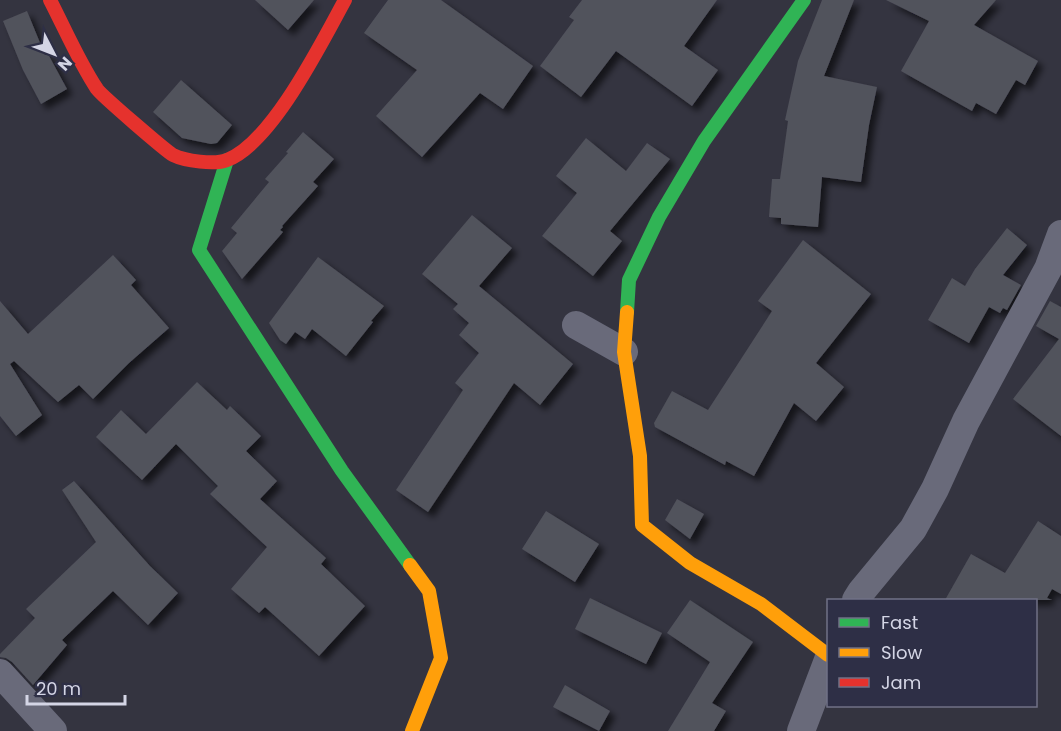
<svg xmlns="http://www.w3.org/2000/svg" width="1061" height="731" font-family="Poppins,sans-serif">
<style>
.building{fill:#51525c;filter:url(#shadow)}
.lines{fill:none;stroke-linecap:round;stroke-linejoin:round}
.street{stroke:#696a7a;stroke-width:28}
.fast{stroke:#30b455;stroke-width:14}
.slow{stroke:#ff9f0a;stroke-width:14}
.jam{stroke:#e5322d;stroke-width:14}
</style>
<defs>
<filter id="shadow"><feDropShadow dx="5.5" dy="5.5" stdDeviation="3" flood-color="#0009"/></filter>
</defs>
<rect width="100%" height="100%" fill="#343440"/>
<path class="building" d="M255 0H314L288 30Z
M388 0H441L533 66 503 109 480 93 422 157 376 116 417 70 364 33Z
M582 0H717L684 46 718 70 692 106 616 51 581 97 540 66 574 20 569 17Z
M822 0H854L824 76 877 87 869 125 861 182 822 177 818 227 781 224V218L769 217 772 179H780L788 121 785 120 798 61Z
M886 0H996L974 25 1038 61 1025 85 1016 80 996 114 976 103 972 111 901 71 929 21Z
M27 11 45 55 48 54 67 89 41 104 23 70 3 21Z
M181 80 232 125 217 143 211 144 182 138 153 112Z
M303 132 334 159 313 182 318 186 282 226 283 227 280 230 283 232 242 279 222 251 237 233 231 228 269 182 265 179 288 153 286 152Z
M586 138 626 171 647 143 670 159 610 231 622 241 593 276 542 236 577 193 556 176Z
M472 215 512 248 479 286 573 364 540 405 514 383 428 512 396 490 463 390 455 383 479 353 459 335 469 323 453 309 458 304 422 274Z
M1007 228 1027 245 1003 275 1021 285 1007 310 1003 308 1000 313 989 307 969 343 928 320 952 278 965 286 975 269Z
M803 240 871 294 816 363 844 387 816 421 794 403 754 476 726 461 725 465 655 427 654 423 672 391 708 410 772 311 758 301Z
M113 255 136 280 131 285 169 328 129 363 93 399 79 385 58 402 14 361 10 364 42 415 16 436 0 416V301L28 334Z
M318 257 384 306 371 321 373 322 346 356 312 329 305 339 295 332 286 344 280 340 269 323Z
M1050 301 1061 307V436L1013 399 1059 339 1036 326Z
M197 382 227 410 230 406 261 436 246 451 277 481 260 499 326 558 321 564 365 606 319 656 265 607 259 613 231 589 267 547 210 494 218 486 176 444 142 480 96 437 121 410 146 434Z
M74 481 150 566 178 593 148 625 113 591 62 640 67 645 33 685 12 662 6 658 0 657V654L35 618 26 609 96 542 62 490Z
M677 499 704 514 690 539 665 520Z
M546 511 599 544 575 582 522 549Z
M1038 521 1061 536V594L1052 589 1047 598 1052 600H945L971 554 1005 573Z
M590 598 662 633 646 664 575 629Z
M690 600 753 642 712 703 726 711 714 731H668L710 662 667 633Z
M565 685 610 711 599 731 553 707Z"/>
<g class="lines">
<path class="street" d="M576 325 624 352
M856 600 861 592 913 529 935 489 966 421 1048 269 1061 234
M0 673 53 731
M801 731 828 660"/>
<path class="fast" d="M227 160 199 250 342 471 410 565
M627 312 629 280 659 217 704 141 804 0"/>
<path class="slow" d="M627 312 624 352 640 456 642 525 690 563 761 604 828 655
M410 565 429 591 441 658 412 731"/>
<path class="jam" d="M50 0C65 29 79 62 97 89 102 96 166 151 173 155 185 161 215 165 227 160 272 143 322 42 345 0"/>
</g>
<rect x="827" y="599" width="210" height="108" fill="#2e2f46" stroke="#707186" stroke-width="1.5"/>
<rect x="839" y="618" width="30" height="9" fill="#30b455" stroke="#707186" stroke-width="1.5"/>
<text x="881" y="629" font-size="18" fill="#d4d5e5">Fast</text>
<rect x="839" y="648" width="30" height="9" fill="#ff9f0a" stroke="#707186" stroke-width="1.5"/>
<text x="881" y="659" font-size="18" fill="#d4d5e5">Slow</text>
<rect x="839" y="678" width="30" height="9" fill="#e5322d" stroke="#707186" stroke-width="1.5"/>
<text x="881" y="689" font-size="18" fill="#d4d5e5">Jam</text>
<g transform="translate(54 54) rotate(132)" stroke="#2e2f46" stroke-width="4.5" paint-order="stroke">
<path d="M0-4.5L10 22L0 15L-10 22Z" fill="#d4d5e5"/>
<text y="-9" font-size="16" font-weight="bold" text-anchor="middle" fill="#d4d5e5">N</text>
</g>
<path d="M27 695v9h98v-9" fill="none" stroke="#d4d5e5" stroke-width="3"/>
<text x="36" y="695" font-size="18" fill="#d4d5e5" stroke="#2e2f46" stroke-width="4.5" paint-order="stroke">20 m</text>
</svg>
